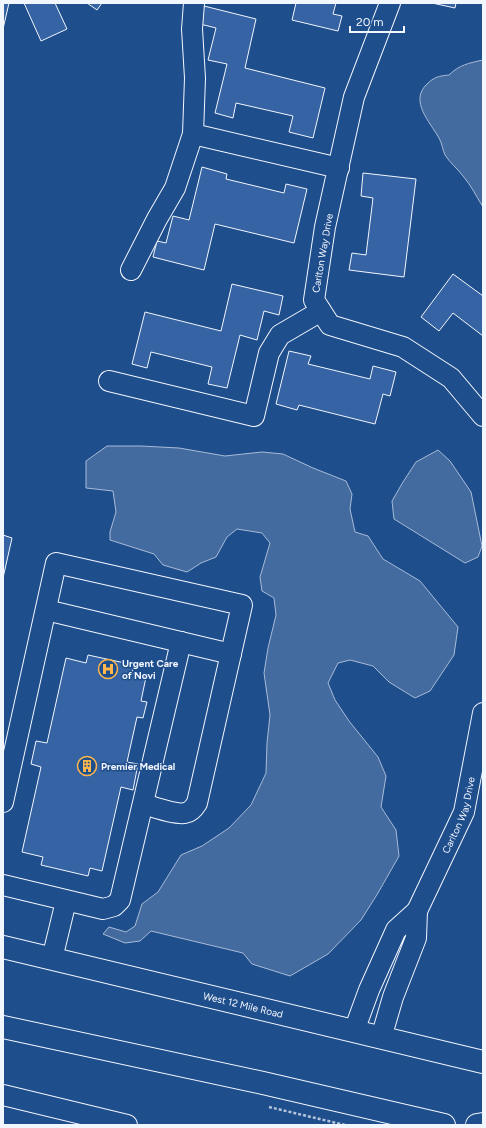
<svg xmlns="http://www.w3.org/2000/svg" width="486" height="1128" font-family="Figtree,sans-serif">
<style>
.water{fill:#446ba0;stroke:#a8bbd7}
.building{fill:#3563a3;stroke:#f2f6ff}
.lines{fill:none;stroke-linecap:round;stroke-linejoin:round}
.minor-casing{stroke:#f2f6ff;stroke-width:22}
.major-casing{stroke:#f2f6ff;stroke-width:24}
.path{stroke:#b3c4dc;stroke-width:2.5;stroke-dasharray:3 2;stroke-linecap:butt}
.minor{stroke:#1f4e8c;stroke-width:20}
.major{stroke:#1f4e8c;stroke-width:22}
.labels{text-anchor:middle;stroke-width:3;stroke-linejoin:round;paint-order:stroke}
.street-label{font-size:10px;fill:#f2f6ff;stroke:#1f4e8c}
.poi-label{font-size:10px;font-weight:bold;fill:#f2f6ff;stroke:#1f4e8c;text-anchor:start}
</style>
<rect width="100%" height="100%" fill="#1f4e8c"/>
<path class="water" d="M483 60V207C476 196 471 185 463 176 458 169 450 163 445 155 443 151 442 143 439 138 430 122 409 101 427 84 434 77 439 76 449 75 459 65 469 63 483 60Z
M107 446H141L179 448 225 456 262 452 283 454 313 468 346 481 352 494 350 509 355 532 368 536 383 559 420 581 458 627 454 655 430 691 415 698 389 682 373 666 350 660 338 663 328 683 335 700 349 721 378 757 386 776 381 807 396 830 399 856 378 893 361 920 328 954 290 976 252 964 243 953 151 931 140 941 125 943 103 934 109 927 126 932 135 926 142 904 158 892 181 855 202 846 229 828 251 805 266 773 267 743 270 715 264 673 268 648 276 615 274 598 262 591 260 577 270 543 262 533 237 529 227 537 216 557 201 563 187 572 163 565 154 554 110 540V532L116 512 113 491 86 488V461Z
M438 450 450 461 471 492 482 546 478 557 465 563 394 519 392 501 403 482 416 462Z"/>
<path class="building" d="M3 3H9L3 29Z
M24 3H55L67 29 41 41Z
M87 3H102L97 10Z
M296 3H336L333 14 342 16 338 31 292 20Z
M432 3H456L455 8Z
M204 6 256 19 245 68 325 88 313 138 289 132 293 116 236 103 233 118 215 113 227 64 208 60 216 28 200 24Z
M202 167 227 174 226 179 284 193 286 184 307 189 294 243 215 224 204 270 153 257 157 241 166 243 173 216 189 220Z
M363 173 416 179 404 277 349 270 352 253 366 255 373 198 361 196Z
M453 274 483 296V336L453 313 439 331 421 317Z
M232 284 283 296 279 315 264 311 257 340 240 335 227 388 208 384 212 367 151 352 147 368 132 364 145 312 221 331Z
M289 351 311 356 308 364 370 379 373 366 396 372 390 396 383 394 375 424 299 405 297 410 276 404Z
M3 535 12 538 3 578Z
M88 655 134 665 132 673 146 677 141 701 147 702 143 718 137 717 127 762 138 764 133 790 121 787 102 871 90 868 88 876 41 865 43 857 22 852 41 767 31 764 36 741 47 743 66 658 86 663Z"/>
<g class="lines">
<defs>
<g id="minor">
<path d="M194 3 192 29 195 78 193 134 339 168"/>
<path d="M390 3 354 97 325 227 314 300 330 325 403 347 451 378 483 416"/>
<path d="M131 270 157 219 175 188 193 134"/>
<path d="M109 381 254 416 269 353 280 335 321 311"/>
<path d="M46 610 231 654"/>
<path d="M3 802 56 563 242 605 197 803C194 808 191 812 185 813 176 815 153 807 144 804"/>
<path d="M3 885 103 909 114 906 120 900 181 642"/>
<path id="s1" d="M417 911 464 812 483 713"/>
<path d="M52 959 66 901"/>
<path d="M354 1031 369 990 396 930 417 911 416 938 393 997 381 1038"/>
<path d="M3 1095 127 1125"/>
</g>
<g id="major">
<path id="s2" d="M3 947 483 1062"/>
<path d="M3 1027 263 1083 444 1125"/>
<path d="M477 1125 483 1124"/>
</g>
</defs>
<use href="#minor" class="minor-casing"/>
<use href="#major" class="major-casing"/>
<path class="path" d="M269 1107 345 1125"/>
<use href="#minor" class="minor"/>
<use href="#major" class="major"/>
</g>
<defs>
<symbol id="hospital-ring" viewBox="-11 -11 22 22"><circle r="9.5" fill="#1f4e8c" stroke="#ffb74d" stroke-width="1.5"/><path d="M-5-5h3v3.5h4V-5h3V5h-3V1.5h-4V5h-3Z" fill="#ffb74d"/></symbol>
<symbol id="building-ring" viewBox="-11 -11 22 22"><circle r="9.5" fill="#1f4e8c" stroke="#ffb74d" stroke-width="1.5"/><path d="M-4-6H4V6H1V3H-1V6H-4ZM-2.5-4.3h1.7v1.8h-1.7ZM.8-4.3h1.7v1.8H.8ZM-2.5-1h1.7V.8h-1.7ZM.8-1h1.7V.8H.8Z" fill="#ffb74d"/></symbol>
</defs>
<g fill-rule="evenodd">
<use href="#hospital-ring" x="97" y="658" width="22" height="22"/>
<use href="#building-ring" x="76" y="755" width="22" height="22"/>
</g>
<g class="labels">
<g class="street-label">
<text transform="translate(322 253) rotate(-80)" y="4">Carlton Way Drive</text>
<text dy="4" stroke="none"><textPath href="#s1" startOffset="105">Carlton Way Drive</textPath></text>
<text dy="4" stroke="none"><textPath href="#s2" startOffset="247">West 12 Mile Road</textPath></text>
</g>
<g class="poi-label">
<text x="122" y="667">Urgent Care<tspan x="122" dy="12">of Novi</tspan></text>
<text x="101" y="770">Premier Medical</text>
</g>
</g>
<rect width="486" height="1128" fill="none" stroke="#f2f6ff" stroke-width="8"/>
<path d="M350 26v6h54v-6" fill="none" stroke="#f2f6ff" stroke-width="2"/>
<text x="356" y="26" font-size="12" fill="#f2f6ff" stroke="#1f4e8c" stroke-width="3" paint-order="stroke">20 m</text>
</svg>
